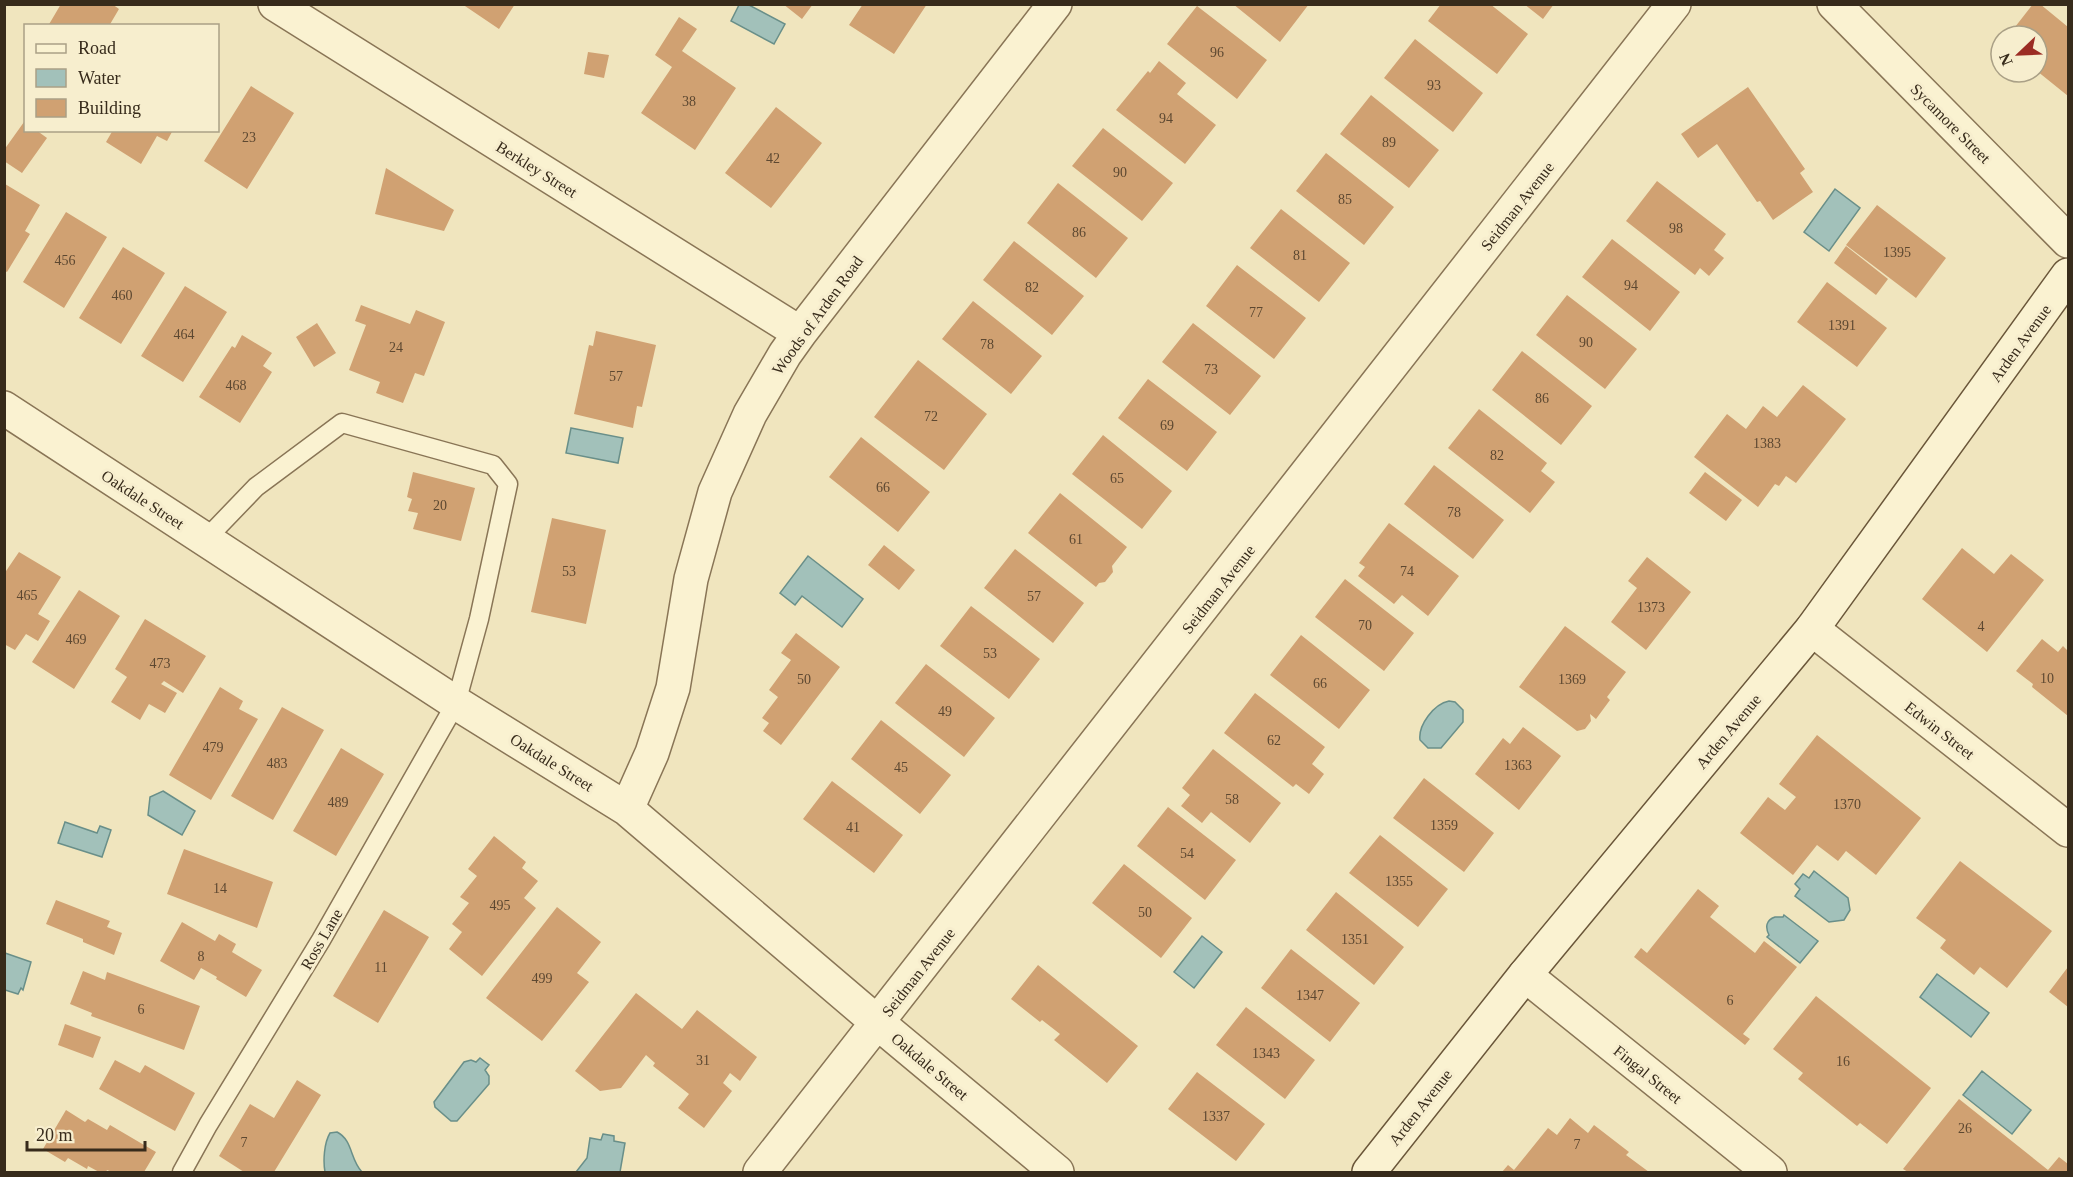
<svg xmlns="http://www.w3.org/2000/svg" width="2073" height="1177" font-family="'Times New Roman',serif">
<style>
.water{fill:#a2c1ba;stroke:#698f89;stroke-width:1.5}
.building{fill:#d0a172}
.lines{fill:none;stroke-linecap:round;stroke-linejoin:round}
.lane-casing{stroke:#897556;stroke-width:21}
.street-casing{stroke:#897556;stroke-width:36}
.secondary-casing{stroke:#6a5639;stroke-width:36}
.lane{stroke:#faf2d1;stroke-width:18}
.street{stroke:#faf2d1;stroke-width:33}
.secondary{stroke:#faf2d1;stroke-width:33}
.labels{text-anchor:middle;stroke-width:6;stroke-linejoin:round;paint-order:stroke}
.number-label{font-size:14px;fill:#5d4831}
.street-label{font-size:16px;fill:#372b1b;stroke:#f7eece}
</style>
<rect width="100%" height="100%" fill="#f0e5be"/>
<path class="water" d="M739 5H749L785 24 774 44 731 21Z
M1835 189 1860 208 1829 251 1804 232Z
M571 428 623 438 618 463 566 453Z
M808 556 863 599 842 627 802 596 795 605 780 593Z
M1449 701 1455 702 1463 710V722L1441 748H1428L1420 740C1418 725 1434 704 1449 701Z
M163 791 195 811 182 835 148 815 150 797Z
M65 822 97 833 100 826 111 830 102 857 58 843Z
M1814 871 1848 898 1850 910 1844 920 1829 922 1795 896 1800 889 1795 884 1803 874 1809 878Z
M1784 915 1818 941 1800 963 1767 937 1769 935C1765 927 1766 920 1775 917H1783Z
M1202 936 1222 952 1194 988 1174 972Z
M5 953 31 962 23 990 21 988 18 994 5 990Z
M1937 974 1989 1013 1971 1037 1920 997Z
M480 1058 489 1065 485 1070 489 1076V1084L457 1121H451L435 1107 434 1102 464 1062 471 1060 476 1062Z
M1982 1071 2031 1110 2012 1134 1963 1095Z
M337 1132C353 1140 350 1160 362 1172H325C323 1161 324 1143 330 1133Z
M603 1134 614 1136V1141L625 1143 620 1172H576L587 1158 590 1138 601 1140Z"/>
<path class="building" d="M61 4H112L119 9 109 26H48Z
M462 4H515L499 29Z
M783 4H813L802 19Z
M863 4H927L894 54 849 25Z
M1233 4H1309L1280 42Z
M1441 4H1490L1528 34 1497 74 1428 21Z
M1524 4H1554L1543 19Z
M2033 4H2040L2068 27V96L2037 71V36H2008Z
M1197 6 1267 60 1237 99 1167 44Z
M679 17 697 29 682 51 736 88 695 150 641 113 672 67 655 55Z
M1415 39 1483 93 1453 132 1384 78Z
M588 52 609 55 604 78 584 74Z
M1159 61 1186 83 1177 94 1216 125 1185 164 1116 110 1148 71 1150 73Z
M251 86 294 113 247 189 204 161Z
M1748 87 1805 169 1800 173 1813 192 1773 220 1760 201 1757 202 1717 144 1698 158 1681 134Z
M1371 95 1439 150 1409 188 1340 134Z
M776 107 822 143 771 208 725 173Z
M24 122 26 123V130H36L47 138 22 173 4 161V150Z
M1103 128 1173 183 1142 221 1072 166Z
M113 130H173L167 141 157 136 141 164 106 142Z
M1326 153 1394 207 1364 245 1296 191Z
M386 168 454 210 444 231 375 214Z
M1657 181 1726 234 1714 250 1724 258 1709 276 1700 268 1695 275 1626 221Z
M1058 183 1128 238 1096 278 1027 223Z
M5 184 40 205 25 231 30 234 7 272 5 271Z
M1877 205 1946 258 1916 298 1846 245Z
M1281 209 1350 263 1319 302 1250 248Z
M66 212 107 237 64 308 23 282Z
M1612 239 1680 292 1650 331 1582 277Z
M1014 241 1084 296 1052 335 983 280Z
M1846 246 1888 279 1876 295 1834 263Z
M123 247 165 273 121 344 79 318Z
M1237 265 1306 318 1274 359 1206 306Z
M1827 282 1887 328 1857 367 1797 322Z
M185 286 227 312 183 382 141 356Z
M1567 295 1637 349 1605 389 1536 335Z
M973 301 1042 356 1011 394 942 339Z
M361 305 410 324 416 310 445 322 424 376 415 373 403 403 376 393 380 382 349 370 366 325 355 321Z
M317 323 336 353 314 367 296 337Z
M1193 323 1261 376 1230 415 1162 362Z
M596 331 656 345 642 407 637 406 633 428 574 414 589 345 593 346Z
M242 335 272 353 263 366 272 372 240 423 199 397 232 346 235 348Z
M1522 351 1592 406 1561 445 1492 390Z
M918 360 987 414 944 470 874 417Z
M1148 379 1217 432 1187 471 1118 418Z
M1803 385 1846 419 1796 483 1786 476 1779 486 1775 484 1758 507 1694 457 1727 414 1746 429 1763 406 1777 417Z
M1479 409 1547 463 1541 471 1555 482 1530 513 1448 448Z
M1103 435 1172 491 1142 529 1072 474Z
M861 437 930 492 898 532 829 477Z
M1434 465 1504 520 1473 559 1404 504Z
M413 472 475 488 461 541 413 529 418 513 408 511 412 499 407 497Z
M1705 472 1742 500 1726 521 1689 493Z
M1060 493 1127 547 1112 566 1113 572 1105 582 1099 583 1096 587 1028 533Z
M552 518 606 530 586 624 531 612Z
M1389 523 1459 576 1428 616 1402 595 1394 604 1358 576 1365 567 1359 563Z
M884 545 915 570 899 590 868 565Z
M1962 548 1994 574 2011 554 2044 580 1987 652 1922 599Z
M1015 549 1084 603 1053 643 984 588Z
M19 552 61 577 38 614 50 621 38 641 26 634 15 650 4 644V574Z
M1647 557 1691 592 1646 650 1611 622 1637 588 1628 581Z
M1345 579 1414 633 1384 671 1315 617Z
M79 590 120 616 74 689 32 662Z
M971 606 1040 659 1009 699 940 646Z
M145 619 206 656 183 693 164 681 161 684 177 693 165 713 149 704 140 720 111 702 127 677 115 669Z
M1565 626 1626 672 1607 697 1610 700 1596 719 1590 714 1591 721 1585 729 1577 731 1519 687Z
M796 633 840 667 781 745 763 731 769 723 762 718 778 697 769 690 791 660 781 653Z
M1301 635 1370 690 1339 729 1270 675Z
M2042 639 2058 652 2063 646 2068 651V716L2032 687 2033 684 2016 671Z
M926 664 995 718 964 757 895 703Z
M220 687 243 701 239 709 258 719 211 800 169 775Z
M1255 693 1325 747 1312 764 1324 774 1309 794 1296 784 1293 787 1224 733Z
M282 707 324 730 273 820 231 796Z
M881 720 951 775 920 814 851 759Z
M1523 727 1561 756 1519 810 1475 774 1503 738 1510 744Z
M1817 735 1921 818 1876 875 1846 851 1838 861 1817 845 1793 875 1740 833 1768 797 1785 810 1796 797 1779 784Z
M341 748 384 774 336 856 293 831Z
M1213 749 1281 803 1250 843 1211 812 1202 823 1181 806 1190 795 1182 788Z
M1424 778 1494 833 1464 872 1393 818Z
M832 781 903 835 874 873 803 819Z
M1168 807 1236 860 1205 900 1137 846Z
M1380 835 1448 889 1418 927 1349 873Z
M494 836 526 862 522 868 538 881 524 898 536 908 482 976 449 949 462 932 452 924 469 903 460 897 477 876 468 869Z
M184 849 273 882 257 928 167 894Z
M1960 861 2052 931 2007 988 1980 967 1974 975 1940 948 1946 940 1916 918Z
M1124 864 1192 918 1161 958 1092 903Z
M1698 889 1719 906 1710 917 1755 953 1764 941 1797 967 1743 1034 1750 1039 1745 1045 1634 957 1641 948 1647 953Z
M1336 892 1404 947 1374 985 1306 930Z
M56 900 110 921 107 927 122 933 114 955 83 942V939L46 924Z
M557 907 601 942 577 973 589 982 542 1041 486 998Z
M384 910 429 937 378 1023 333 996Z
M182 922 215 941 219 934 236 944 232 952 262 970 246 997 216 979 217 977 201 968 194 980 160 961Z
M1291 949 1360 1003 1330 1042 1261 988Z
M1038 965 1138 1046 1107 1083 1054 1040 1060 1034 1042 1020 1040 1022 1011 999Z
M2068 967V1007L2049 992Z
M83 971 105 980 107 972 200 1006 184 1050 91 1016 92 1013 70 1004Z
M636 993 682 1029 697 1010 757 1057 740 1081 730 1073 723 1083 732 1091 704 1128 678 1108 689 1094 653 1066 655 1063 646 1055 621 1088 600 1091 575 1071Z
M1816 996 1931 1088 1887 1144 1860 1123 1857 1126 1798 1079 1803 1073 1773 1049Z
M1246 1007 1315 1060 1285 1099 1216 1045Z
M65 1024 101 1037 93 1058 58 1045Z
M115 1060 140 1073 145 1065 195 1093 175 1131 99 1089Z
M1197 1072 1265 1124 1236 1161 1168 1109Z
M297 1080 321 1095 274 1172H244L219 1156 250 1104 274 1118Z
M1959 1099 2048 1170 2059 1157 2068 1164V1172H1908L1903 1169Z
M66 1110 85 1122 88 1119 107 1130 110 1125 156 1152 144 1172H112L107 1170 106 1172H99L88 1166 87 1169 68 1158 65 1162 43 1149Z
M1570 1118 1588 1133 1594 1125 1629 1152 1626 1155 1649 1172H1502L1508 1165 1514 1170 1548 1128 1557 1135Z"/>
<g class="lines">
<defs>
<path id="lane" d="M182 1172 208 1125 321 940 456 703 479 619 508 484 493 465 342 423 256 487 206 539"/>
<path id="street" d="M275 4 800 333
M1834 4 2068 241
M4 408 456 703 627 809 878 1023 1057 1172
M1812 629 2068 830
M627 809 652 753 673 688 691 579 715 492 750 414 785 354 800 333 1055 4
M1525 975 1770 1172
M760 1172 1674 4"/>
<path id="secondary" d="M1369 1172 1525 975 1812 629 2068 275"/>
</defs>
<use href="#lane" class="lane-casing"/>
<use href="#street" class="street-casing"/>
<use href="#secondary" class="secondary-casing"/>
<use href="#lane" class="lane"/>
<use href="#street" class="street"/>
<use href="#secondary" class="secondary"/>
</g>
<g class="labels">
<g class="number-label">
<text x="1217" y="57">96</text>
<text x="1434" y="90">93</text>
<text x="689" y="106">38</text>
<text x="1166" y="123">94</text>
<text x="249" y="142">23</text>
<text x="1389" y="147">89</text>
<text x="773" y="163">42</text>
<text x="1120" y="177">90</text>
<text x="1345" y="204">85</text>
<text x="1676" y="233">98</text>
<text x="1079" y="237">86</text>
<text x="1897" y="257">1395</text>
<text x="1300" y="260">81</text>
<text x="65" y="265">456</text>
<text x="1631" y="290">94</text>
<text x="1032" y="292">82</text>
<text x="122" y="300">460</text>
<text x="1256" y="317">77</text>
<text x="1842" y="330">1391</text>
<text x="184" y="339">464</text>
<text x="1586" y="347">90</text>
<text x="987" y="349">78</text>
<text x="396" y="352">24</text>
<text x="1211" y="374">73</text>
<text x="616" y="381">57</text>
<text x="236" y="390">468</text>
<text x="1542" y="403">86</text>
<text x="931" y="421">72</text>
<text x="1167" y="430">69</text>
<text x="1767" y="448">1383</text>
<text x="1497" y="460">82</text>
<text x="1117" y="483">65</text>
<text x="883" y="492">66</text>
<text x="440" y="510">20</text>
<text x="1454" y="517">78</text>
<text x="1076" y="544">61</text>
<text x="569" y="576">53</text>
<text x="1407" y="576">74</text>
<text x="27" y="600">465</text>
<text x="1034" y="601">57</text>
<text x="1651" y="612">1373</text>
<text x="1365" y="630">70</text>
<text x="1981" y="631">4</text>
<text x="76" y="644">469</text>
<text x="990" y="658">53</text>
<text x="160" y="668">473</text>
<text x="2047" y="683">10</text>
<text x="804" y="684">50</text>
<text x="1572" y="684">1369</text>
<text x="1320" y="688">66</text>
<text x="945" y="716">49</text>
<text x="1274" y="745">62</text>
<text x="213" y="752">479</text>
<text x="277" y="768">483</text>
<text x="1518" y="770">1363</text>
<text x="901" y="772">45</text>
<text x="1232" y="804">58</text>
<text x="338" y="807">489</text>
<text x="1847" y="809">1370</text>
<text x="1444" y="830">1359</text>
<text x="853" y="832">41</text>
<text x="1187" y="858">54</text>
<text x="1399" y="886">1355</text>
<text x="220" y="893">14</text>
<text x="500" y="910">495</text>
<text x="1145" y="917">50</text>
<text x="1355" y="944">1351</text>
<text x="201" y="961">8</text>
<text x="381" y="972">11</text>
<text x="542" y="983">499</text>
<text x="1310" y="1000">1347</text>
<text x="1730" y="1005">6</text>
<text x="141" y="1014">6</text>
<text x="1266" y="1058">1343</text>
<text x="703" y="1065">31</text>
<text x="1843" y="1066">16</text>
<text x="1216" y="1121">1337</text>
<text x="1965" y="1133">26</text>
<text x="244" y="1147">7</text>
<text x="1577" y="1149">7</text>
</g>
<g class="street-label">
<text transform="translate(1951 123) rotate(45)" y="6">Sycamore Street</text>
<text transform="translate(537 169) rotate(32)" y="6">Berkley Street</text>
<text transform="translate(1517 206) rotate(-52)" y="6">Seidman Avenue</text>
<text transform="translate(817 315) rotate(-54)" y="6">Woods of Arden Road</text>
<text transform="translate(2020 343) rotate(-54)" y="6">Arden Avenue</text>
<text transform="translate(143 499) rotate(33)" y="6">Oakdale Street</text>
<text transform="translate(1218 589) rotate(-52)" y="6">Seidman Avenue</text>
<text transform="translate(1940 730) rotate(38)" y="6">Edwin Street</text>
<text transform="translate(1728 731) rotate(-50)" y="6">Arden Avenue</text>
<text transform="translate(552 762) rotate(32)" y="6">Oakdale Street</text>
<text transform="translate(321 939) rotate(-60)" y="6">Ross Lane</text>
<text transform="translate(918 972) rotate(-52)" y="6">Seidman Avenue</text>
<text transform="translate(930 1066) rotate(40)" y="6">Oakdale Street</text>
<text transform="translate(1648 1074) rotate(39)" y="6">Fingal Street</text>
<text transform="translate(1420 1107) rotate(-52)" y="6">Arden Avenue</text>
</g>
</g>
<rect width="2073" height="1177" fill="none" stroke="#372b1b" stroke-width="12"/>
<rect x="24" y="24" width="195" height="108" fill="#f7eece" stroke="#aaa086" stroke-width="1.5"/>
<rect x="36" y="44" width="30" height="9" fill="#faf2d1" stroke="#aaa086" stroke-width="1.5"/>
<text x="78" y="54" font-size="18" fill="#372b1b">Road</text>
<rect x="36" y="69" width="30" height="18" fill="#a2c1ba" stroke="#aaa086" stroke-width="1.5"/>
<text x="78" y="84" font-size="18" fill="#372b1b">Water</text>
<rect x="36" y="99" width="30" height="18" fill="#d0a172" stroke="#aaa086" stroke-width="1.5"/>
<text x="78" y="114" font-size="18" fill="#372b1b">Building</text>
<g transform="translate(2019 54) rotate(247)"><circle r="28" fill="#f7eece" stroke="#aaa086" stroke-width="1.5"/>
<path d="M0-4.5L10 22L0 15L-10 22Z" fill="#9b2c23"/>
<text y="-9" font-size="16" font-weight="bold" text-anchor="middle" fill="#372b1b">N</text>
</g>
<path d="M27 1141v9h118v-9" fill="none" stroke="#372b1b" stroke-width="3"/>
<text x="36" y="1141" font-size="18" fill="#372b1b" stroke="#f7eece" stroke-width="4.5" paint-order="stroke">20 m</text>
</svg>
